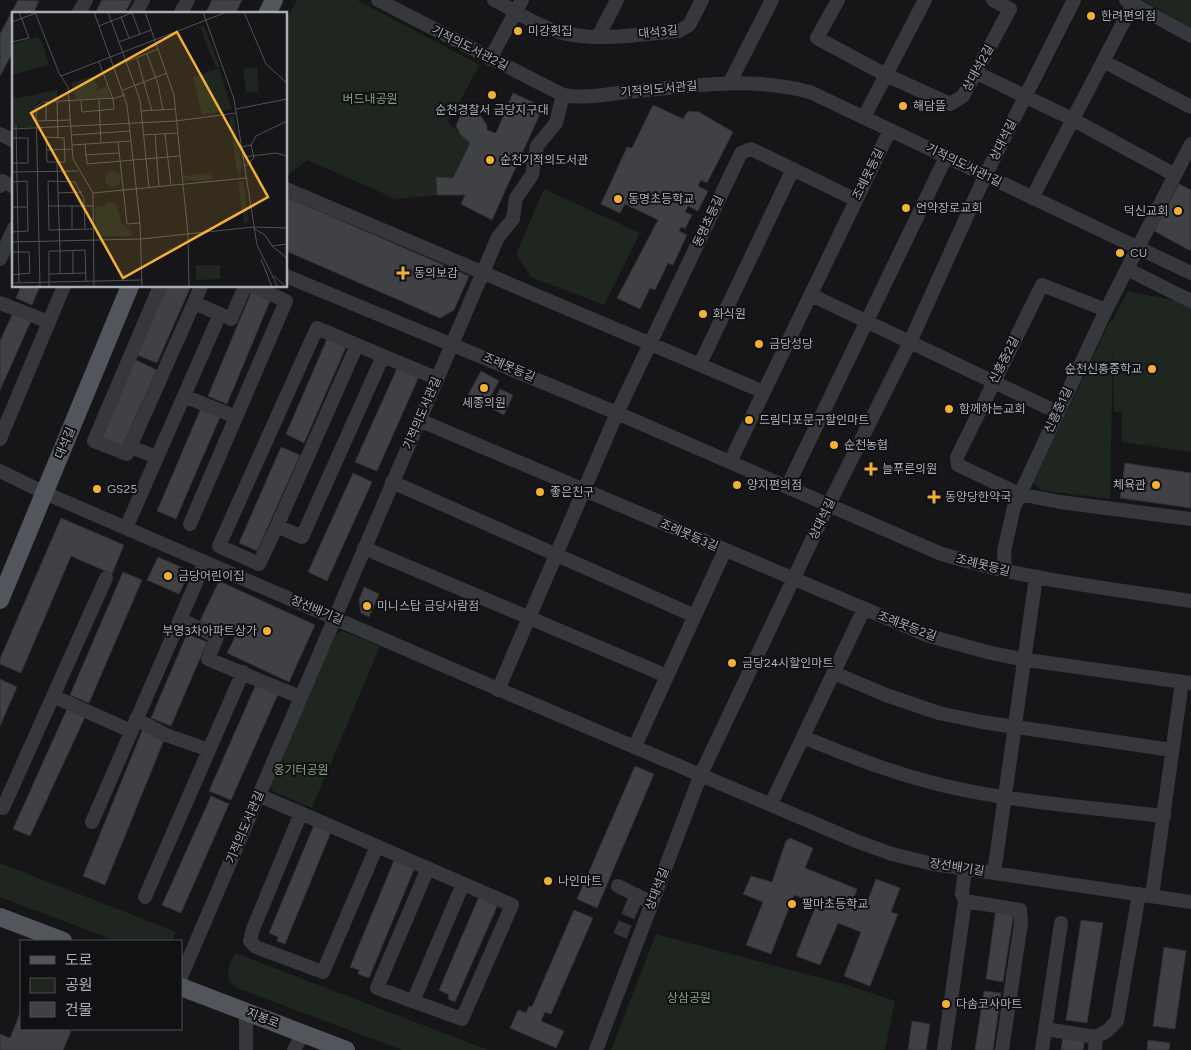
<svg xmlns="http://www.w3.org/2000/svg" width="1191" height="1050" font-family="Figtree,'Noto Sans KR',sans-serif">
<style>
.green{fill:#1e261f}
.building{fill:#404145;stroke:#303034}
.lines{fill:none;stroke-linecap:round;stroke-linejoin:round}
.minor-tunnel{stroke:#333438;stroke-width:14;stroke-dasharray:14 7;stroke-linecap:butt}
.minor{stroke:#37383d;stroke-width:14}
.major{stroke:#53555c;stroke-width:18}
.poi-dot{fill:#f2b134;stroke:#111113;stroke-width:2}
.labels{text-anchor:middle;stroke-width:4;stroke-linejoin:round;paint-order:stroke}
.poi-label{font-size:12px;fill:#a8adb8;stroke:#111113;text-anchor:start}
.street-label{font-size:12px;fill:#a8adb8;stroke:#111113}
.park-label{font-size:12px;fill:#7fa381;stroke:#111113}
.inset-road{fill:none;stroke:#505258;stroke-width:1}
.view{fill:#f2b134;fill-opacity:0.15;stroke:#f2b134;stroke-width:2.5}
.inset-edge{fill:none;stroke:#a8adb8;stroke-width:2.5}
</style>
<rect width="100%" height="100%" fill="#161618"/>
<path class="green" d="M297 0H357L480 65 448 122 470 143 453 178 436 177 437 195 396 199 307 160 286 177V21Z
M1143 0H1191V28Z
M544 189 640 233 604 305 531 277 516 254Z
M1128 291 1191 304V452L1122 442V412H1114L1113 345 1110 499 1041 490 1033 483 1109 323 1113 319Z
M342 631 380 646 312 808 274 792 268 785 332 636Z
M0 863 176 932 172 941H116L0 897Z
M656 934 847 985 895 1001 885 1050H611Z
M235 953 488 1050H402L237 988C222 979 229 966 235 953Z"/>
<path class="building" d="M18 0 39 1 33 14H14V50L0 76V34Z
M102 0H132L124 14H96L95 13Z
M212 0H242L235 14H205Z
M513 93 543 107 492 220 461 204 465 195H437L436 177 453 178 470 143 460 134 456 126 460 116 472 112 480 115 487 125V130L496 133Z
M653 105 683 119 688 111 699 112 733 132 707 183 701 180 698 186 708 191 698 211 688 206 685 212 692 215 685 229 681 227 679 231 687 235 673 265 668 263 655 290 650 288 640 309 617 298 658 220 625 204 620 213 601 204 627 147 632 148Z
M1179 184 1191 190V251L1154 231Z
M289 198 469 276 454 310 440 318 286 251V205Z
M21 286H40L32 305 16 298Z
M167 286H191L157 363 137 355Z
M253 288 272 296 227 404 208 396Z
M13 313 31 321 0 390V341Z
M327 339 346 347 304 443 286 434Z
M134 359 157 370 122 447 99 436Z
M399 364 420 374 377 471 355 462Z
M481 371 499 381 486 405 468 395Z
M500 389 513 395 504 415 491 408Z
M201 408 220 417 176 519 157 511Z
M281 447 300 455 257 551 239 543Z
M1125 463 1191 473V508L1120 498Z
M353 473 372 482 327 581 308 572Z
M61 518 124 545 112 574 71 556 21 673 0 664V659Z
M158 557 190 571 179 594 147 580Z
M123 572 142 580 89 703 70 695Z
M219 581 315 625 289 682 227 653 235 637 200 621Z
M364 587 379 594 369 617 361 613 359 600Z
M187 634 207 642 171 726 151 718Z
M0 679 17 687 0 726Z
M257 682 279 692 231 800 209 791Z
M67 709 85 717 30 836 13 829Z
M144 726 166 735 105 885 83 876Z
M635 766 654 774 597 908 577 899Z
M211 796 229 804 181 913 162 905Z
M314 825 331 832 285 944 277 941 278 937 269 933Z
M790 838 813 848 805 868 857 889 852 903 865 908 876 879 900 888 891 912 898 914 870 986 844 976 861 932 838 923 820 965 796 956 815 908 820 910 822 905 794 895 771 954 746 945 763 902 743 894 751 876 772 882 786 841Z
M395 858 415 867 369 978 358 974 359 970 350 967Z
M480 894 499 902 455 1002 448 999 449 995 439 990Z
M996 908 1014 911 1003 982 986 979Z
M574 910 593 918 551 1014 545 1012 541 1021 564 1031 556 1048 510 1028 518 1010 526 1013 529 1006 532 1007Z
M1081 920 1103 923 1087 1023 1066 1020Z
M1164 947 1186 951 1175 1029 1153 1026Z
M984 991 1001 993 993 1050H975Z
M21 1011V1029H64L71 1031 63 1050H0V1034L10 1038Z
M912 1021 930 1024 926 1050H908Z
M1063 1036 1085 1039 1083 1050H1061Z
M1148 1040 1170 1043 1169 1050H1147Z"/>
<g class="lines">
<path class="minor-tunnel" d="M620 936 631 909"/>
<path class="minor" d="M378 0 563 95
M494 0C514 10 535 25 556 31 595 43 639 34 679 31L689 25 702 0
M838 0 817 38 886 75 950 104 963 96 1010 9 993 0
M1126 0 1191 36
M78 14 86 0
M135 14 143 0
M180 14 188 0
M598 37 617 0
M490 59 522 0
M1103 61 1191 107
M977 73 1072 119 1175 175
M730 82 772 0
M864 117 925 0
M0 134 14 141
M0 186 2 181 14 187
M286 189 764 392
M1032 198 1135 0
M0 259 14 228
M1127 269 1191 301
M286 276 617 413 939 553C1021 579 1106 588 1191 601
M160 286 94 441 127 454 194 303
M811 295 1057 412
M0 303 49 322
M1106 310 1042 285 957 457 958 465 1019 494 1060 502 1191 519
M220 314 231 319 245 286
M383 356 317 328 219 546 259 564 277 526 302 537 383 356 436 378
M700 364 793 169
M184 396 236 417
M419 420 929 636 991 653 1027 660 1191 683
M0 439 64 286
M130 447 157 457
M730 462 890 130
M0 471 45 493 512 695 856 841 892 854 933 864 1191 902
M392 482 695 616
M787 487 946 157
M190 524 286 301 253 286
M277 526 357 345
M126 528 220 314 194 303 201 286
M364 548 667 676
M1005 571 1004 551 1014 507 1106 310 1191 144
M180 619 217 637 208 659 300 697
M834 673 886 695 939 713 982 722 1172 750
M498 690 617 413 741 153 751 149 856 200
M55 697 131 731
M136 719 166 735 209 750
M803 737C854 758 905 778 959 789 1026 803 1095 808 1164 816
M635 746 725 550
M258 795C343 831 427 868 512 905L462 1019 377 988 428 868
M771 804 864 609
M3 808 106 578
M301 813 253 929 250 941 256 947 323 972 377 846
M92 822 205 562
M965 869 962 894 965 901 1020 910 1021 923 1002 1050
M994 873 1036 577
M618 886 652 903
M1152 896 1182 682
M145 897 243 672
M631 909 637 895
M181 977 498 237 513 219 516 198 532 175 537 146 556 123 563 95C584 99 607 94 628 92 689 86 750 76 810 92L1191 273
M414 999 463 884
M1045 1029 1096 1037
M246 1050V1012
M294 1050 303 1033
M596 1050 701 774 828 506 910 342 985 176 1074 0
M944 1050 965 901
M1042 1050 1061 923
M1095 1050 1096 1037 1107 1031 1117 1021 1139 894"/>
<path class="major" d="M267 14 274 0
M0 600 130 286
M0 917 63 941
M181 987 346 1050"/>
</g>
<g class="poi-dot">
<circle cx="1091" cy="16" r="5"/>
<circle cx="518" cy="31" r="5"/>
<circle cx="492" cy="95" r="5"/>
<circle cx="903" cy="106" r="5"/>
<circle cx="490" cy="160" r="5"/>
<circle cx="618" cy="199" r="5"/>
<circle cx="906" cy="208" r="5"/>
<circle cx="1178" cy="211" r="5"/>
<circle cx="1120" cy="253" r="5"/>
<path d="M400.5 265.5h5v5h5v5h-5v5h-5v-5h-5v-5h5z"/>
<circle cx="703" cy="314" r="5"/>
<circle cx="759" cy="344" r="5"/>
<circle cx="1152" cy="369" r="5"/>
<circle cx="484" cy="388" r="5"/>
<circle cx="949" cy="409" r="5"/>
<circle cx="749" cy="420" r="5"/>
<circle cx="834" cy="445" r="5"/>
<path d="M868.5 461.5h5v5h5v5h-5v5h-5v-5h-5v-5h5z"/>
<circle cx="737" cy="485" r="5"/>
<circle cx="1156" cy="485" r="5"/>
<circle cx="97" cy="489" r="5"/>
<circle cx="540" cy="492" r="5"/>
<path d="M931.5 489.5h5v5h5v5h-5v5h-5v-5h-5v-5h5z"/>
<circle cx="168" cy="576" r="5"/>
<circle cx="367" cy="606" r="5"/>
<circle cx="267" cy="631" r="5"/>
<circle cx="732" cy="663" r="5"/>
<circle cx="548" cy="881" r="5"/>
<circle cx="792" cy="904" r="5"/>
<circle cx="946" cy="1004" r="5"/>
</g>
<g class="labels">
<g class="poi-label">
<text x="1101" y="20">한려편의점</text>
<text x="528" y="35">미강횟집</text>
<text x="913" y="110">해담뜰</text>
<text x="492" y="114" text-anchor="middle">순천경찰서 금당지구대</text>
<text x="500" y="164">순천기적의도서관</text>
<text x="628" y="203">동명초등학교</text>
<text x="916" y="212">언약장로교회</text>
<text x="1168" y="215" text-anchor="end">덕신교회</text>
<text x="1130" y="257">CU</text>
<text x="414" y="277">동의보감</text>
<text x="713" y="318">화식원</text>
<text x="769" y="348">금당성당</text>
<text x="1142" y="373" text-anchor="end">순천신흥중학교</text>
<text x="484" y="407" text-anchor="middle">세종의원</text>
<text x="959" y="413">함께하는교회</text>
<text x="759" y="424">드림디포문구할인마트</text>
<text x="844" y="449">순천농협</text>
<text x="882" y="473">늘푸른의원</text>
<text x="747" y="489">양지편의점</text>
<text x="1146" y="489" text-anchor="end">체육관</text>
<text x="107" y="493">GS25</text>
<text x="550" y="496">좋은친구</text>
<text x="945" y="501">동양당한약국</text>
<text x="178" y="580">금당어린이집</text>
<text x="377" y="610">미니스탑 금당사람점</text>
<text x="257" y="635" text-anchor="end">부영3차아파트상가</text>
<text x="742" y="667">금당24시할인마트</text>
<text x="558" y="885">나인마트</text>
<text x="802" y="908">팔마초등학교</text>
<text x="956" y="1008">다솜코사마트</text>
</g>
<g class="street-label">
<text transform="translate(658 32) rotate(-6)" y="4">대석3길</text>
<text transform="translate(470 48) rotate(27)" y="4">기적의도서관2길</text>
<text transform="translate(978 68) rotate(-61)" y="4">상대석2길</text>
<text transform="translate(659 89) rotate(-5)" y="4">기적의도서관길</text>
<text transform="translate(1003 140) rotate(-63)" y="4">상대석길</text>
<text transform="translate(964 165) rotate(26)" y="4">기적의도서관1길</text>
<text transform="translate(868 174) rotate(-64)" y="4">조례못등길</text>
<text transform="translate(708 221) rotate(-65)" y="4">동명초등길</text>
<text transform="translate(1004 360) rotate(-63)" y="4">신흥중2길</text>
<text transform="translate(509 367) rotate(23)" y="4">조례못등길</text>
<text transform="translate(1058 410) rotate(-65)" y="4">신흥중1길</text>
<text transform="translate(422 413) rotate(-67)" y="4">기적의도서관길</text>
<text transform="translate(65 443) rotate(-67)" y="4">대석길</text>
<text transform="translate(822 519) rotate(-64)" y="4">상대석길</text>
<text transform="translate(689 535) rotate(23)" y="4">조례못등3길</text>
<text transform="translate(983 565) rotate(14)" y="4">조례못등길</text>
<text transform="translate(317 610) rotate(23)" y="4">장선배기길</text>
<text transform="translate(907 626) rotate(21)" y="4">조례못등2길</text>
<text transform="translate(245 827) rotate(-67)" y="4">기적의도서관길</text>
<text transform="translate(957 867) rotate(9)" y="4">장선배기길</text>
<text transform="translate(657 889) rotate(-69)" y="4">상대석길</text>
<text transform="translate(263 1018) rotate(21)" y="4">지봉로</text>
</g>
<g class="park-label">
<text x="370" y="103">버드내공원</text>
<text x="301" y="774">옹기터공원</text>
<text x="689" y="1002">상삼공원</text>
</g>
</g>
<g transform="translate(12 12)">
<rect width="275" height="275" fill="#161618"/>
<path d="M192 14 208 55 204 56 188 15ZM25 25 30 29 37 53 0 63V32ZM245 55 247 79 234 81 231 57ZM207 56 220 97 190 103 181 65ZM81 64 86 76 82 80 95 74 98 86 64 87 59 71ZM45 78V88L27 89 23 94V115L0 116V87ZM222 104 230 157 228 160H225L217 105ZM93 167a8 8 0 1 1 16 0a8 8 0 1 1-16 0ZM199 161 200 168 172 169 171 164ZM231 169 237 209 232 212 226 170ZM94 190 104 191 109 211 120 219V224H84L83 195 93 194ZM184 253H208V267L184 268Z" fill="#1e261f"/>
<path class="inset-road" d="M23 0 47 61 56 75 61 147 81 181 234 166M82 0 115 93 128 211 130 275M96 0 128 88 137 176M133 0 162 83 176 222 177 275M191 0 222 87 245 233 266 275M232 0 254 52 275 71M120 1 128 22M109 5 117 26M0 10 24 1M87 14 122 0M0 30 17 26 7 0M107 30 139 18M135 42 146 72 151 98M125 46 140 99M114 50 146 37M49 64 215 0M111 78 155 61M87 88 89 131M69 89 70 100 102 97 101 87 87 50M34 90V108M45 90 46 125M224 97 275 87M129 99 163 97M24 109 58 108M4 113 7 271M0 117 164 109 224 101M143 122 147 175M153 122 159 173M60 123 118 119M131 123 165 121M34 125 52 126 53 150H35ZM0 126H16V151H0M106 130 115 212 128 211M73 132 75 152 168 144M60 133 119 129M230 135 239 133 244 124 275 109M34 138 60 137M73 143 107 141M231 145 264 141 275 144M233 154 242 146 239 133M0 160 66 159M0 170 15 169 16 219 0 220M46 181 70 180M81 181 82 275M36 194H81M60 194V218M0 195H16M241 215 275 216M241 216 253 223 260 234 275 246M73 217 72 187 63 170 36 169 37 218 82 217M0 230 129 227 241 215M260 234 275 232M61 238V261M0 240H17L18 261 0 263M249 247 260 275M37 262 74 261M48 262V239L73 238 74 270M262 264 274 275M0 271 130 268M28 275 24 95 31 90 103 86 113 83M37 275V239H48L45 150"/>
<path class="view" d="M165 20 256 185 111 266 19 101Z"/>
<rect width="275" height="275" class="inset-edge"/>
</g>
<rect x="20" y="940" width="162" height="90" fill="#111113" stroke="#4d4f55"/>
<rect x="30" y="956" width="25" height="8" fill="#53555c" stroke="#4d4f55"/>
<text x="65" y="965" font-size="15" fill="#a8adb8">도로</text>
<rect x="30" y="978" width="25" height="15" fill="#1e261f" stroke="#4d4f55"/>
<text x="65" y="990" font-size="15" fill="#a8adb8">공원</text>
<rect x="30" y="1002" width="25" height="15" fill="#404145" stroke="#4d4f55"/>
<text x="65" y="1015" font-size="15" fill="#a8adb8">건물</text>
</svg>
